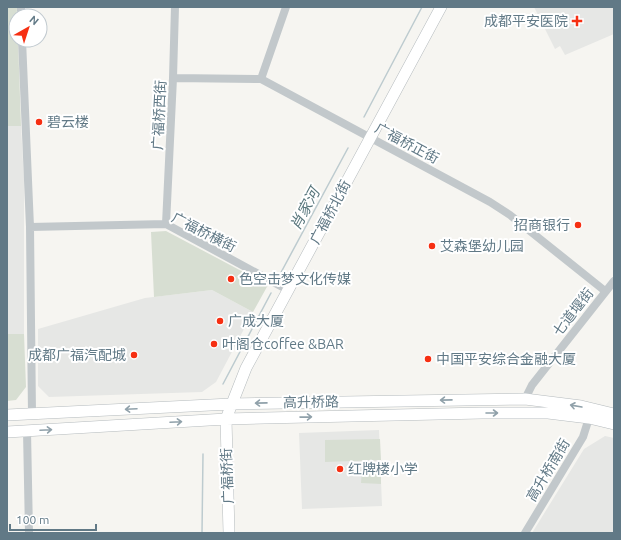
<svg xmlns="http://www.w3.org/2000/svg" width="621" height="540" font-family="Ubuntu,'Noto Sans SC',sans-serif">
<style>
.built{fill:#e6e7e5}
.park{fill:#d7ded2}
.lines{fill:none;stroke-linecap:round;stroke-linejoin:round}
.stream{stroke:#bdcbcf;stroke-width:1.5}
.major-casing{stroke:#b5bbbe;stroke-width:12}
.minor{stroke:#c2c8cb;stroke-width:8}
.major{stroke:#fff;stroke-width:11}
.oneway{stroke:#90a1aa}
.poi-dot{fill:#f62f12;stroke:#fff;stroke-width:1.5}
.labels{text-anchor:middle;stroke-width:4;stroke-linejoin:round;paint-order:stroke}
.poi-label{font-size:14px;fill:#617986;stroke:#fff;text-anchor:start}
.street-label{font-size:14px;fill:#617986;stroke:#fff}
.water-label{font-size:15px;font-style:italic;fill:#58767c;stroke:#fff}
</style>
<rect width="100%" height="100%" fill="#f6f5f1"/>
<path class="built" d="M534 7H614V34L565 55 560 46 555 49Z
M7 126H21L24 180V334H7Z
M212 290 253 312 216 382 202 392 49 397 38 386V329L145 298Z
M379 430 382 506 302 509 299 433Z
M605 436 614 438V533H532L584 449Z"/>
<path class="park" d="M7 7H17L16 40H18L21 126H7Z
M166 231 268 285 253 312 212 290 154 297 151 232Z
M7 334H24L26 387 16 400 7 401Z
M380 439 381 460 325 462V440Z
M362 469 381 471V484L361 483Z"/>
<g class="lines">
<path class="stream" d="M364 117 422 7
M278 278 348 148
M223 384 271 293
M202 533 203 454"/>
<defs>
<path id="major" d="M7 415 231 404 525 399 581 406 614 414
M7 432 226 419 482 413H548L589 418 614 424
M229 533 226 419 246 368 441 7"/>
</defs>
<use href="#major" class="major-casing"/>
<path class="minor" d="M21 7V16
M22 40 30 227 32 414
M173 78 261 79 490 202 510 215 605 291
M261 79 286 7
M166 224 173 78 175 7
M30 227 166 224 288 290
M525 399 532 385 614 281
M27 431 29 533
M525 533 583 437 589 418"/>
<use href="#major" class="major"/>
</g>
<defs><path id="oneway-shaft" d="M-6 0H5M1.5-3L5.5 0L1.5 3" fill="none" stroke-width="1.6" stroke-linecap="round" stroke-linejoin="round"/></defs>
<g class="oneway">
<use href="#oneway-shaft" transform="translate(446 400) rotate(179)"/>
<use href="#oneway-shaft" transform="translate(261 403) rotate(179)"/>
<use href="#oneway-shaft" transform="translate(576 406) rotate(-170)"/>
<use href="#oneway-shaft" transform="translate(131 409) rotate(177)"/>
<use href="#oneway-shaft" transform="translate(492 413)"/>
<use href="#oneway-shaft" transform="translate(306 417) rotate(-1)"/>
<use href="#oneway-shaft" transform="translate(176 422) rotate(-3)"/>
<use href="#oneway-shaft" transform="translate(46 430) rotate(-3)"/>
</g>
<g class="poi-dot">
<path d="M575 15h4v4h4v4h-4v4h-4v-4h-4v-4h4z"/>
<circle cx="39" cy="122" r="4"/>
<circle cx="578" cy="225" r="4"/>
<circle cx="432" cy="246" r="4"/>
<circle cx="231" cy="279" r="4"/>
<circle cx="220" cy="321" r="4"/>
<circle cx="214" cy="344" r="4"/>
<circle cx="134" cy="355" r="4"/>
<circle cx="428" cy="359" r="4"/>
<circle cx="340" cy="469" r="4"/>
</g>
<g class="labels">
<g class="poi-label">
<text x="568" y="26" text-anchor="end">成都平安医院</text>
<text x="47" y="127">碧云楼</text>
<text x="570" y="230" text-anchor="end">招商银行</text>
<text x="440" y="251">艾森堡幼儿园</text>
<text x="239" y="284">色空击梦文化传媒</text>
<text x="228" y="326">广成大厦</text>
<text x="222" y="349">叶阁仓coffee &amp;BAR</text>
<text x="126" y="360" text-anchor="end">成都广福汽配城</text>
<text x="436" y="364">中国平安综合金融大厦</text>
<text x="348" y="474">红牌楼小学</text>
</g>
<g class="street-label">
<text transform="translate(159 115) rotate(-87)" y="5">广福桥西街</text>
<text transform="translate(407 143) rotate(28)" y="5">广福桥正街</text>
<text transform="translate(330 212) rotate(-62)" y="5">广福桥北街</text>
<text transform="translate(204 232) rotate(27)" y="5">广福桥横街</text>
<text transform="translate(573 312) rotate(-52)" y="5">七道堰街</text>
<text transform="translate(311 402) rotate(-1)" y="5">高升桥路</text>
<text transform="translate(548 470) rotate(-59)" y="5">高升桥南街</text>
<text transform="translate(227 476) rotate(-92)" y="5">广福桥街</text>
</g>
<g class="water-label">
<text transform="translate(305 209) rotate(-62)" y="5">肖家河</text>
</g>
</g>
<rect width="621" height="540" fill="none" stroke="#617986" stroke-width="16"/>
<g transform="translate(28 28) rotate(39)"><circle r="19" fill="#ffffff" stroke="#c0c9cf"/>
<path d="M0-3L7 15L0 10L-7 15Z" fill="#f62f12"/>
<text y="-6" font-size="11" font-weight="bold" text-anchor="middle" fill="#617986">N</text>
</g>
<path d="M10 524v6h86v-6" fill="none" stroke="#617986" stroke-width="2"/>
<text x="16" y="524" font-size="12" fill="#617986" stroke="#ffffff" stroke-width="3" paint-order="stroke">100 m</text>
</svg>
